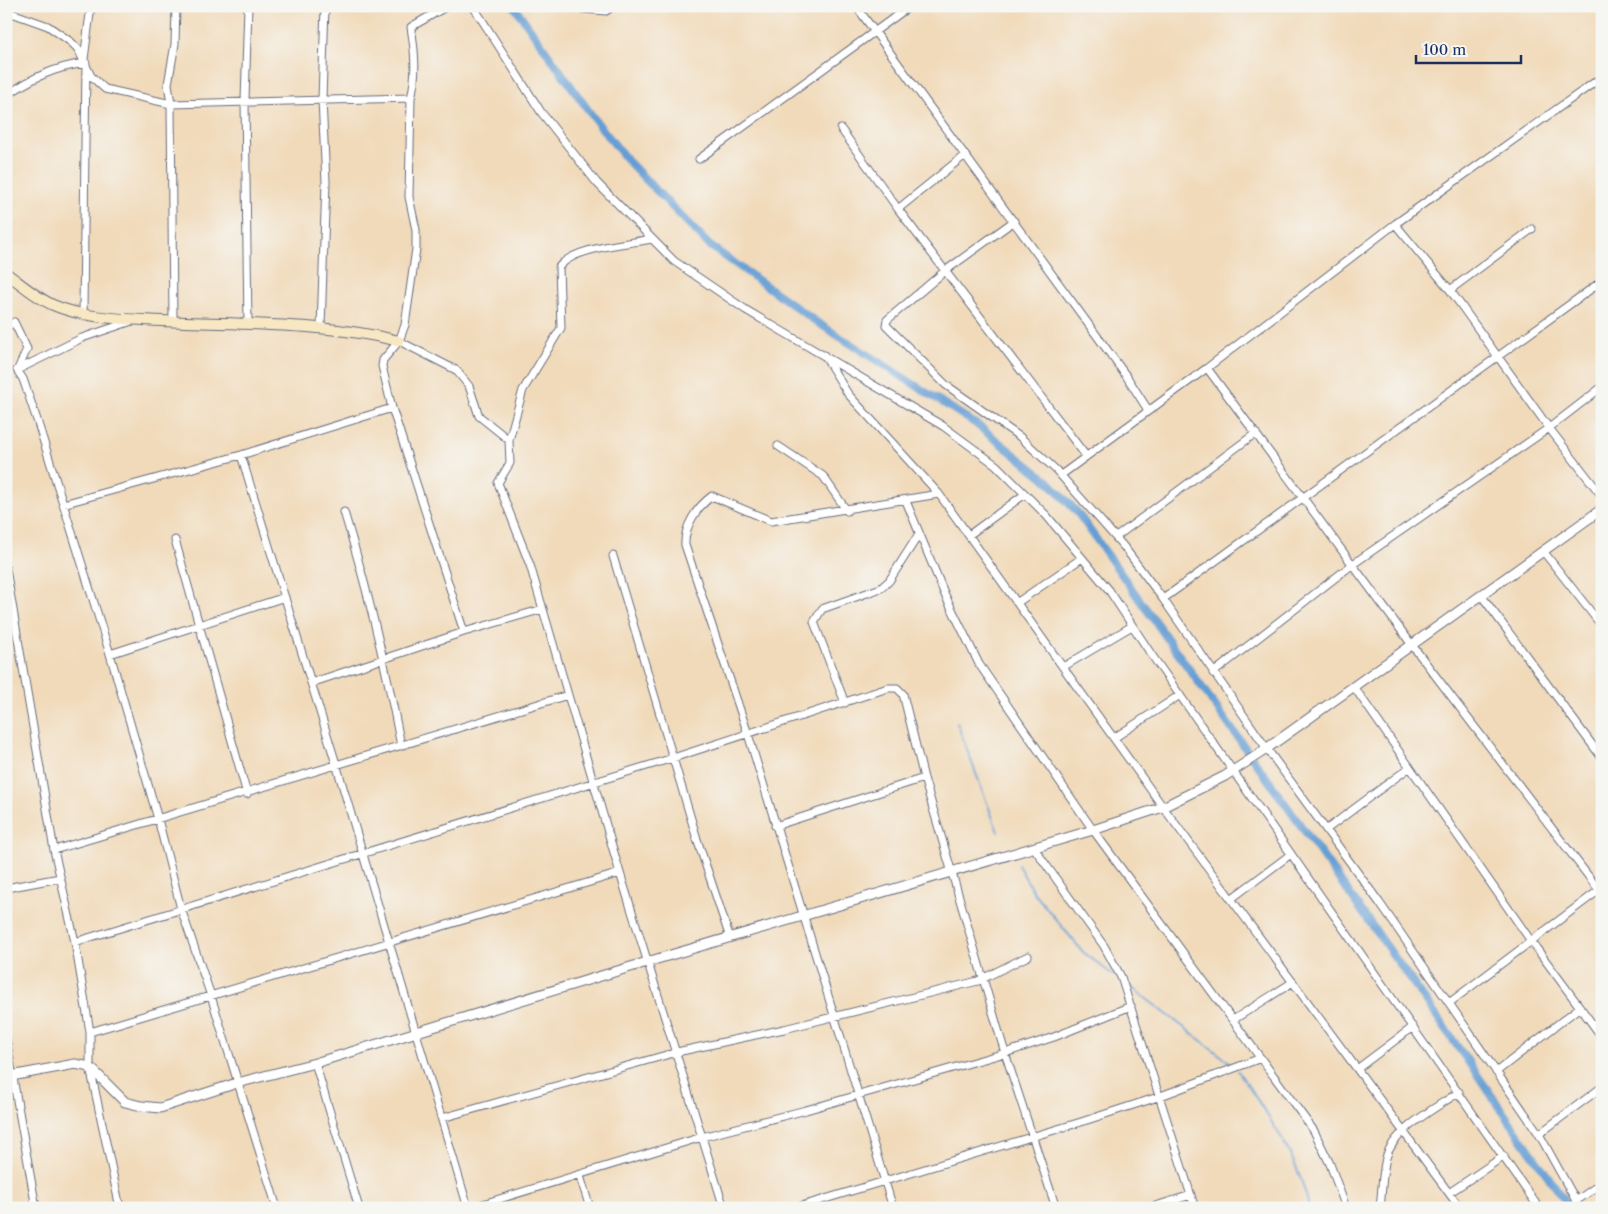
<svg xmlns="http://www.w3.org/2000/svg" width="1608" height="1214" font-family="'Libre Caslon Text',serif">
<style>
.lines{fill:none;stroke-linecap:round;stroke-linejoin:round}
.stream{stroke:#659ed4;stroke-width:2}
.canal{stroke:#659ed4;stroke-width:8}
.minor-casing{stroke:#666b7e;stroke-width:9}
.tertiary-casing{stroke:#666b7e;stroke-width:11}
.secondary-casing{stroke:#666b7e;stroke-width:12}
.minor{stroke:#fff;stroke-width:7}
.tertiary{stroke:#fff;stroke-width:9}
.secondary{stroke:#f7e8c3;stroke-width:10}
</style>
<rect width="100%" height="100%" fill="#f6f6f2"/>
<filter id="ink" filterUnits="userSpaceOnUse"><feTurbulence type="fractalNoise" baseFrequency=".02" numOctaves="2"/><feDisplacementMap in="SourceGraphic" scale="10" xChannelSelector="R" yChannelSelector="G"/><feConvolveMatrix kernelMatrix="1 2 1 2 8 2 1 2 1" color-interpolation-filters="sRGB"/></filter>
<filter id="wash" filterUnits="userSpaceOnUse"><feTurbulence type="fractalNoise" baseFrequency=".0096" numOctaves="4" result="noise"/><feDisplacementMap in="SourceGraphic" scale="20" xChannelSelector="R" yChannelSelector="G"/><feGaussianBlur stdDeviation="1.12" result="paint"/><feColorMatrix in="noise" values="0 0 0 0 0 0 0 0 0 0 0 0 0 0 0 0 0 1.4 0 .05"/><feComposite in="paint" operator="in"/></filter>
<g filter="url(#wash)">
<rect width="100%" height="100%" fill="#f1daba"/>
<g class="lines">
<path class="stream" d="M957 723 998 832
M1018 865 1034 893 1083 952 1113 975
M1131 987 1232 1064
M1238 1071C1266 1113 1300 1158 1309 1208"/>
<path class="canal" d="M514 6 596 121 627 160 709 245 818 323 976 424 1048 481 1077 512 1428 1004 1570 1208"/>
</g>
</g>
<g filter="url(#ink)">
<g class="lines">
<defs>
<path id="minor" d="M248 6 245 101 248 325
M447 6 411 27C415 52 417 73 411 98L409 197 416 230V249L405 325 399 341 383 360 382 366 392 408 464 632
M473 6 541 112 597 183 674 261 746 310 943 426 996 465 1046 515 1109 590 1151 654 1539 1208
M552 6 606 11 613 6
M856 6 1127 377 1148 410
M6 11 48 26 71 42 78 49 91 76 105 89 171 104 411 98
M84 59 91 6
M6 96C31 78 55 67 86 63L83 313
M841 129 898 209
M965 155 898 209 1086 456
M699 159 910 6
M1014 221 945 271 887 320 886 325 946 385 1020 437 1056 470 1124 547 1163 599 1267 749 1379 902 1449 1003 1602 888
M1395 224 1450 290 1549 428 1602 496
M652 239C627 244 574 247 559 267L561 328 523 390 509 440 510 463 498 483 530 565 620 873 724 1208
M1450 290 1532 229
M173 321 171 104 168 84 175 44 176 6
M6 327 14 322 27 349 18 369
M321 328 326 182 322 100 325 6
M399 341 456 370 469 386 479 416 509 440
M824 355 848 394 939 494 1163 807 1460 1208
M1207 368 1395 224 1602 77
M17 370 23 379 37 420 110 654 158 819 181 909 211 996 277 1208
M17 370 82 338 132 321
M778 446 823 476 847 511
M241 455 337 767 468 1208
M1061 475 1207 368 1412 645 1602 894
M906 501 945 595 979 664 1093 830 1314 1131 1330 1164 1346 1208
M63 504 241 455 392 408
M344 512C368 590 386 667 401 746
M969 535 1025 494
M1116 537 1256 433
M175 540 247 794
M1543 551 1602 626
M613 556 697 839 730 938
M6 569 54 850 75 942 90 1032V1067L120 1208
M1481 595 1602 758
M1163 599 1602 281
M1018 602 1082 558
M110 654 285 597
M1063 667 1132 626
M1213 673 1353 564 1549 428 1602 387
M311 683 464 632 543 609
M1354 687 1531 941 1602 1037
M845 703 814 622 822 609 881 588 889 581 919 534
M1114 738 1180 695
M775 826 924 778
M1327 829 1410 767
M1034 848 1104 946 1121 977 1195 1208
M54 850 568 695
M6 888 60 878
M1231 899 1291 854
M75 942 673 758 888 688H897L903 694 924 778 1005 1053 1056 1208
M1449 1003 1539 1134 1580 1208
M1233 1020 1293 982
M90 1032 620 873
M6 1038 36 1208
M315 1063 359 1208
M1357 1069 1413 1027
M1496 1072 1580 1007
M442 1118 677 1052 784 1029 978 981 1028 956
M1539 1134 1602 1087
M580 1176 590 1208
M1449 1193 1504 1156
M1576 1201 1602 1183
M470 1208 702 1137 806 1110 1005 1053 1054 1037 1131 1006
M795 1208 1081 1122 1158 1097 1261 1058
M893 1208 748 734 685 545C684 526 697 507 712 496L771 521 939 494
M1149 1208 1191 1195
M1380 1208C1382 1192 1382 1174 1386 1158 1393 1130 1436 1108 1459 1092"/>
<path id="tertiary" d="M6 1077 75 1064 90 1067 125 1102 141 1106 160 1108 237 1083 315 1063 647 962 1093 830 1163 807 1225 776 1259 754 1602 509"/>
<path id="secondary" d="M6 273C21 284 37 298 53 305 85 319 127 319 162 321 240 325 322 322 399 341"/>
</defs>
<use href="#minor" class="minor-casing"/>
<use href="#tertiary" class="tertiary-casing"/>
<use href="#secondary" class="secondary-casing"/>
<use href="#minor" class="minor"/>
<use href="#tertiary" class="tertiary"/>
<use href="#secondary" class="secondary"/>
</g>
</g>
<rect width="1608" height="1214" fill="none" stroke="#f6f6f2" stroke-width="25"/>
<path d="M1416 55v8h105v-8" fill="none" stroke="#1b2f5e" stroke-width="2.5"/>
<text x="1423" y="55" font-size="15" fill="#1b2f5e" stroke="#f6f6f2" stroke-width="4" paint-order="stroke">100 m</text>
</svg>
